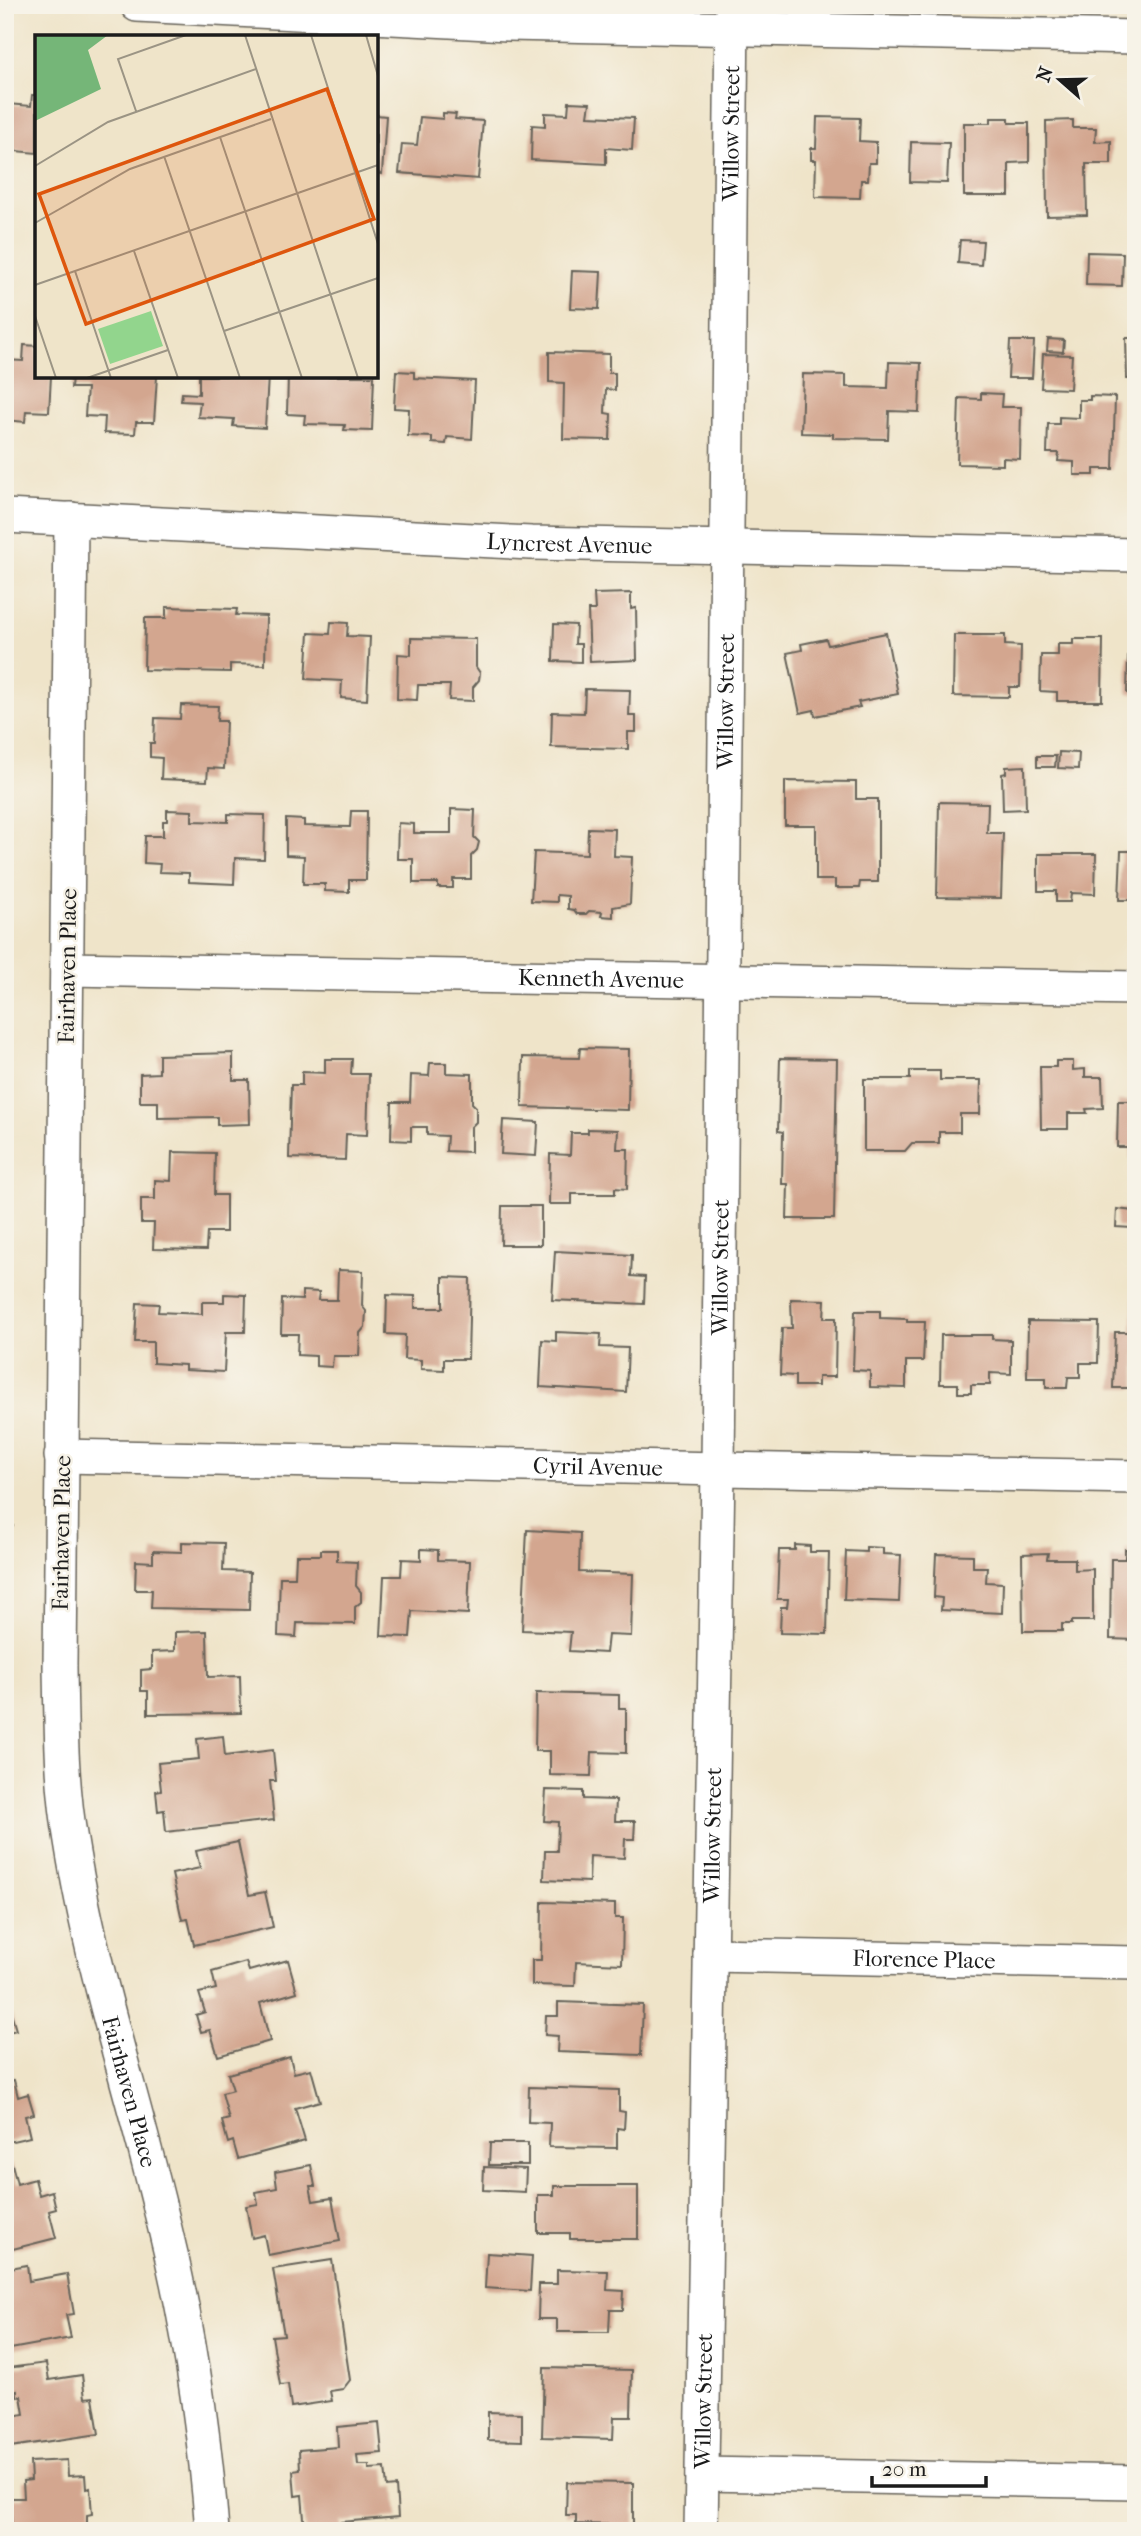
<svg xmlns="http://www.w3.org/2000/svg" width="1141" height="2536" font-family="'IM FELL French Canon',serif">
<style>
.building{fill:#d3a68f}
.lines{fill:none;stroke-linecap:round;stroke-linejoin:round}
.minor-casing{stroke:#666259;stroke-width:36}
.path{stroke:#666259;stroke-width:4.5;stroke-dasharray:2 5;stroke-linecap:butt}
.minor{stroke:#fff;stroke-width:33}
.labels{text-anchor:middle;stroke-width:5;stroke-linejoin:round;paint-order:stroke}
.street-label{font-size:23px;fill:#1c1c1c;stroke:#f7f3e8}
.inset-road{fill:none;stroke:#9b9484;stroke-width:2}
.view{fill:#de560d;fill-opacity:0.15;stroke:#de560d;stroke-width:3.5}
.inset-edge{fill:none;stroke:#1c1c1c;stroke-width:3.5}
</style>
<rect width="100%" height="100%" fill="#f7f3e8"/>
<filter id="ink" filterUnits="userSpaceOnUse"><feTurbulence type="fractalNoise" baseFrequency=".0143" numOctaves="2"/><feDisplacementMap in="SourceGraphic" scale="14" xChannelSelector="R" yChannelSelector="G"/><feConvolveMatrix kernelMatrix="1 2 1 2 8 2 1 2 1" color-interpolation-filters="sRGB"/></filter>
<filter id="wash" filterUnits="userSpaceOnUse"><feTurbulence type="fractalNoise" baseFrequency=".00686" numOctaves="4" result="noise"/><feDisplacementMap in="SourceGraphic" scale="28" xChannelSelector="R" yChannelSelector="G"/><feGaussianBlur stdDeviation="1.57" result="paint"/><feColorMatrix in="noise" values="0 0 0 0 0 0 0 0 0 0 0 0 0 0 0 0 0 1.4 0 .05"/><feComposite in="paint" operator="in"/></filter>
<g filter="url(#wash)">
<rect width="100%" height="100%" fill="#efe4c9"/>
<g id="blocks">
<path class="building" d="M32 95H37V153L5 150V114H8V104L31 106Z
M569 102 590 103 588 116 634 118 632 150 606 148V164L531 160 532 125 545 126V113L568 114Z
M443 113 456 114 455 119 483 121 478 179 399 173 402 144 417 145 420 117 443 119Z
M376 115 386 116 382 174 376 173Z
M817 117 860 118 859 141 876 142V163H869L868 180H861L860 198 815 197 816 160H811V148H816Z
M991 118H1009V123H1029V162L1009 163V196H964V123H991Z
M1073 120V128H1096L1095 142 1111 141V164H1086L1087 215 1047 216 1046 121Z
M911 142 949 143 947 183 910 182Z
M960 240 983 241 981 265 958 263Z
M1087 252 1123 253 1122 286 1086 285Z
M572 271 601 272 599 309 570 308Z
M1126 338H1136V379H1127Z
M1048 339 1064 340 1063 352 1047 351Z
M1010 341H1034L1032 378H1008Z
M24 345 37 346V376H51L49 412 26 411 25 422 6 420 5 360 23 361Z
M549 352 609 354V373H615V390L606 389 605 413 611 414 610 440 563 439 564 383 549 382Z
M1043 354 1072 355 1070 389 1041 388Z
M889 362 921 363 919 412 889 411 888 439 833 438V434L801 433 803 374 846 375V387L888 388Z
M396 371 414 372V378L475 381 472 439 447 437 446 444 432 443V437L408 436 409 409 394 408Z
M72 376H157L154 422H136L135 434 104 433 105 417 85 416 87 388H71Z
M199 376H268L265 428 233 426 234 419 198 417 200 402 181 401 182 393 199 394Z
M288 376H374L372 431 344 430 345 425 304 424 305 415 287 414Z
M981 393 1002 394 1001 407H1021L1020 459 1003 458V465L957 464 959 398 981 399Z
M1090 396 1115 397 1113 469H1094V475H1074V462L1058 461 1059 453H1047L1048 424H1059V417L1079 418V400H1090Z
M1132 424H1136V468H1131Z
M631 593V609L636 608 637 660 590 662 588 610H595L594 594Z
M166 607 237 609 236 615 266 616 265 665 230 664V672L144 670 145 618H166Z
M331 622 348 623 347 636 370 637 367 700 341 698 342 681 306 679 309 633 330 634Z
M554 624 576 625 575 644H581V662L553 661Z
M886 633 898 694 858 702 860 707 815 716 814 710 800 713 787 653 802 650 801 644 826 639 828 645Z
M954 635H1005V645L1021 646 1020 687H1009V697L953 696Z
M411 638 476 639V667L480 673 479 680 473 687V701L449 700 450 685H418L417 700 397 699 398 654 411 655Z
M1073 639H1103L1102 701H1057V692L1040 691 1041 655H1058V644H1073Z
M1128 656H1136V694L1127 693Z
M585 689 630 690 629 716H636V732H628V749L551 747 552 712 584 713Z
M181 705 218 706 217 721H226L224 769 208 768 207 781 161 779 162 758 150 757V743H154L155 718 180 719Z
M1059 752 1079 753 1078 769 1058 768Z
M1037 756H1056L1055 767H1037Z
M1025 766 1026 809 1003 810 1002 774 1006 773V767Z
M785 781 856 782V799H878V882H860L859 888H835V880H816V825H785Z
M939 802 988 803 987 833H1003L1001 898 937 897Z
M451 809 475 810 474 837 479 842 477 850 471 856V879H453V888H438V883H413V859H397L398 823 414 824V833H451Z
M167 810 192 811V821L228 822V814L265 815 264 859 235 858 234 884 189 882V873L159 872 160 864 144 863 145 836H163V821H167Z
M351 811H367L366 880H349V892L325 891V884H303L304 856 286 855V819L304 820V826L350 827Z
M588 828 615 829 614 856 632 857 630 904 613 907V917L601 916 602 912 589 911 586 914H577L574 910 568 909V896L557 895V902L531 901 534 852 587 854Z
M1121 851H1136V900H1119Z
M1038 854H1096L1095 894 1071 893 1070 902H1056V891H1038Z
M580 1048 629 1049 628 1110 522 1107 523 1057 579 1058Z
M233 1053V1080H249L250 1124 217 1125V1117L158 1118V1102H140V1074L159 1073V1055Z
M780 1058 837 1059 834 1219H787L788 1184H782L783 1132 778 1131Z
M325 1059H352L351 1074H369L367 1135 346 1134 345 1160 289 1158 291 1085H302V1072L325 1073Z
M1056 1061H1073V1070L1085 1069V1077H1102L1103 1108 1086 1109 1087 1113H1068V1129H1041L1040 1067H1056Z
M430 1063H446V1073L472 1074V1103L476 1107V1122L471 1127V1152L446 1151 447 1136 427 1135V1127H411V1141L391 1140 392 1102H410L411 1075 429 1076Z
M910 1071H940V1080H981L980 1114H960V1132H939V1143H912L905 1151H864V1079H910Z
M1118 1101H1136V1158H1130L1131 1147H1117Z
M503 1120 538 1122 536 1156 501 1154Z
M588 1129 618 1130 617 1149H628L627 1189 615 1188V1194H572V1204H549L550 1154 570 1155 571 1133H588Z
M172 1152 215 1153 214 1195H226V1232H207L206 1250 153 1249 154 1223H141V1199H155V1180L171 1181Z
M502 1206H541V1245H501Z
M1117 1209 1133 1211 1132 1228 1116 1227Z
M555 1251 632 1255 631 1276 645 1277 644 1304 552 1300Z
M338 1270 363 1271 362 1306 366 1311 365 1327 360 1333 359 1356H333L332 1367 316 1366V1356L297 1355 298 1334H281L282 1299 302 1300V1291L319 1292 318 1300H337Z
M443 1277 470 1278 468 1359H444V1370L421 1369V1360L404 1359 405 1335 386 1334 387 1295 415 1296V1308H443Z
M224 1294 246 1295 245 1332H226L224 1372 185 1370V1365L153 1363V1342H135L137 1303 159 1304 158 1312 202 1314V1302H224Z
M1133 1296H1136V1388H1113L1115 1332H1132Z
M791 1299 825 1300 824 1318H836L835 1377H818V1386H795V1376L780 1375 782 1328H792Z
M855 1311H880V1318L907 1319V1322H925L923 1361H906V1388L870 1387V1371L853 1370Z
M1028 1321 1099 1322 1098 1363H1080V1377H1068L1067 1388H1046V1378H1027Z
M556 1332 601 1334 600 1347 628 1348 626 1392 540 1387 542 1340 556 1341Z
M941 1335H992V1339L1011 1340V1374L990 1373V1385H971V1393H958V1384H940Z
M527 1530 580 1533 579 1572 633 1574 631 1636 608 1635 606 1653 569 1651 571 1632 522 1630Z
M182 1542 224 1543 223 1571 250 1572 249 1610 151 1608 152 1590H135L136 1561 153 1562V1551L182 1552Z
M795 1545 810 1546V1552H829L827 1634 780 1633 781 1607H787L788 1599H777L779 1550H795Z
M866 1547 883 1548V1554L901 1555 899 1602 844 1600 846 1551 866 1552Z
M421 1549 438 1550V1560L470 1561 468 1614 412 1611 410 1637 381 1636 384 1576H401L402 1559 421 1560Z
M1125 1549H1136V1640L1110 1639 1111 1559H1125Z
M321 1550H337V1561L357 1562 356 1586 361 1592V1602L355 1607V1624L297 1623 296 1637 278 1636 280 1577H295L296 1555H321Z
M1048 1553 1047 1559H1075V1570L1093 1569V1621H1072V1624H1062V1631H1023L1022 1554Z
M936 1554 973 1555V1567H987L986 1582 1003 1583 1002 1613 941 1610 942 1598 934 1597Z
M207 1631 208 1677 240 1676 241 1713 148 1714V1691H141V1670L152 1669V1652L175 1651V1632Z
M536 1693 619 1695V1708H626V1753L592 1752 591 1776 550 1775V1751H535Z
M223 1736 225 1756 273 1750 276 1781H270L274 1820 166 1832 164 1810 158 1811 156 1791 161 1790 158 1763 199 1759 197 1739Z
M546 1790 583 1791V1799L616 1800 615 1821H635L634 1839H625L624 1858 590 1856 589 1882 544 1880 545 1851H557L558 1822 544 1821Z
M238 1842 249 1895 265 1892 273 1927 194 1945 188 1919 182 1920 172 1874 200 1868 196 1851Z
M542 1902 615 1904V1918H623L622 1964 576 1962 575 1986 532 1985V1960H541Z
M288 1960 297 1992 260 2003 270 2041 218 2056 210 2030 201 2032 196 2015 205 2012 199 1993 216 1989 212 1972 246 1962 249 1971Z
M5 1993 16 2030 5 2033Z
M558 2002 643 2005 641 2055 557 2052 558 2036 545 2035 546 2016H558Z
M290 2057 294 2073 311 2069 320 2101 295 2108 305 2141 238 2159 233 2141 228 2143 222 2121 229 2119 222 2093 233 2090 228 2074Z
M14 2080 18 2097 28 2094 34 2114 25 2116 30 2137 8 2142 5 2150V2082Z
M529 2087 619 2090V2111L625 2112 624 2129 617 2128V2148L549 2147 550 2123 528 2122Z
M490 2143H528V2165H489Z
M12 2164 17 2184 35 2179 39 2195 52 2191 56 2209 49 2211 56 2238 5 2251V2166Z
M311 2165 315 2186H310L313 2201 332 2198 340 2241 268 2255 264 2235 252 2238 246 2206 258 2204 256 2192 277 2188 275 2172Z
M484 2167 526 2169 525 2192 483 2190Z
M554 2186H638V2239H570V2233H538V2195H554Z
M487 2253 532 2256 530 2291 485 2288Z
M332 2260 350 2380 343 2389 330 2391 332 2401 291 2407 288 2384 280 2385 272 2336 284 2335 273 2269Z
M27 2265 29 2281 67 2274 74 2314 66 2315 71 2338 5 2350V2269Z
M557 2270 608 2271 607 2290 624 2291 623 2310H610L609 2332H557V2319H538L539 2284H557Z
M46 2363 49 2380 82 2375 85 2398 93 2397 99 2434 10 2447 6 2417 24 2414 21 2396 17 2397V2390L10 2391 7 2368Z
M544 2368 632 2370 631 2417H614L613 2439 542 2437Z
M488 2412 522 2413V2441L488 2440Z
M379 2423 382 2453 357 2455 358 2465H369V2469L385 2468 387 2487 396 2486 398 2517 341 2522 342 2530 305 2531 302 2495 295 2496 293 2471 300 2470 299 2450 338 2447 337 2427Z
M67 2460 68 2476 85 2475 86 2489 90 2488 92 2514 87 2515V2531H12L10 2498H24L23 2481 31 2480 30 2462Z
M567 2482 633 2483V2525L576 2524V2515H566Z"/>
</g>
</g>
<g filter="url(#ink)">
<use href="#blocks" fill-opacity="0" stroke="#666259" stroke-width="2"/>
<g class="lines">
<defs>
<g id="minor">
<path d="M137 5 508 24 1136 37"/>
<path id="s1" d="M5 516 531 543 1136 555"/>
<path id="s2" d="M71 519 60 1666C61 1725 61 1783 71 1841 91 1967 131 2088 161 2212 187 2316 204 2423 212 2531"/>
<path id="s3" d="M67 969 1136 988"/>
<path id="s4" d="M61 1456 1136 1477"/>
<path id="s5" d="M710 1955 1136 1963"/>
<path d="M702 2474 1136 2482"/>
<path id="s6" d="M701 2531 718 1469 732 5"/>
</g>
</defs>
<use href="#minor" class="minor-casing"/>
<path class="path" d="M5 1525H14"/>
<use href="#minor" class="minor"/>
</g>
</g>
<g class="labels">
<g class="street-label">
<text dy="8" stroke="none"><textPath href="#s6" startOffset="2398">Willow Street</textPath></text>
<text dy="8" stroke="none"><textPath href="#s1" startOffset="565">Lyncrest Avenue</textPath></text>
<text dy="8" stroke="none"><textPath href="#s6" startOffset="1830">Willow Street</textPath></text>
<text transform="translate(67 966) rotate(-89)" y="8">Fairhaven Place</text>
<text dy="8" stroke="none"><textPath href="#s3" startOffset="534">Kenneth Avenue</textPath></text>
<text dy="8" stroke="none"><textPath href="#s6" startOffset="1264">Willow Street</textPath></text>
<text dy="8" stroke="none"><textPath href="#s4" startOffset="537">Cyril Avenue</textPath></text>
<text transform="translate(61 1533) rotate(-89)" y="8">Fairhaven Place</text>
<text dy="8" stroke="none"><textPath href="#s6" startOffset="696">Willow Street</textPath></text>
<text dy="8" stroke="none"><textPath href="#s5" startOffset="214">Florence Place</textPath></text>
<text dy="8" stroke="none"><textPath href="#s2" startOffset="1580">Fairhaven Place</textPath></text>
<text dy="8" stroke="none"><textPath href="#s6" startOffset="130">Willow Street</textPath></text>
</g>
</g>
<g transform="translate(35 35)">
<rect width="343" height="343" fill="#efe4c9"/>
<path d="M116 276 128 311 75 329 63 294Z" fill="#92d58d"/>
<path d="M0 0H73L53 15 66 54 0 86Z" fill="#75b678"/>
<path class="inset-road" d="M210 0 323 343M276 0 343 209M331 0 343 41M101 76 83 24 151 0M185 102 267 343M129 121 205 343M0 131 73 87 221 34M0 188 95 134 236 84M99 216 143 343M40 236 76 343M0 250 343 130M0 281 21 343M189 296 343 243M52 343 133 315"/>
<path class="view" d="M292 54 339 184 51 289 4 159Z"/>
<rect width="343" height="343" class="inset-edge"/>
</g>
<rect width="1141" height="2536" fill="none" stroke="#f7f3e8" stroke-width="28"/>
<g transform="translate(1060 80) rotate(290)" stroke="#f7f3e8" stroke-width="5" paint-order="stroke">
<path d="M0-5L12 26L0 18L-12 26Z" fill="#1c1c1c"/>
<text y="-10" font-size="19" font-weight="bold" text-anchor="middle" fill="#1c1c1c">N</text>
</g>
<path d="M872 2476v10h114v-10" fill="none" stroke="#1c1c1c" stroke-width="3.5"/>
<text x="882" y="2476" font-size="21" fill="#1c1c1c" stroke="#f7f3e8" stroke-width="5" paint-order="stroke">20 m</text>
</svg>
